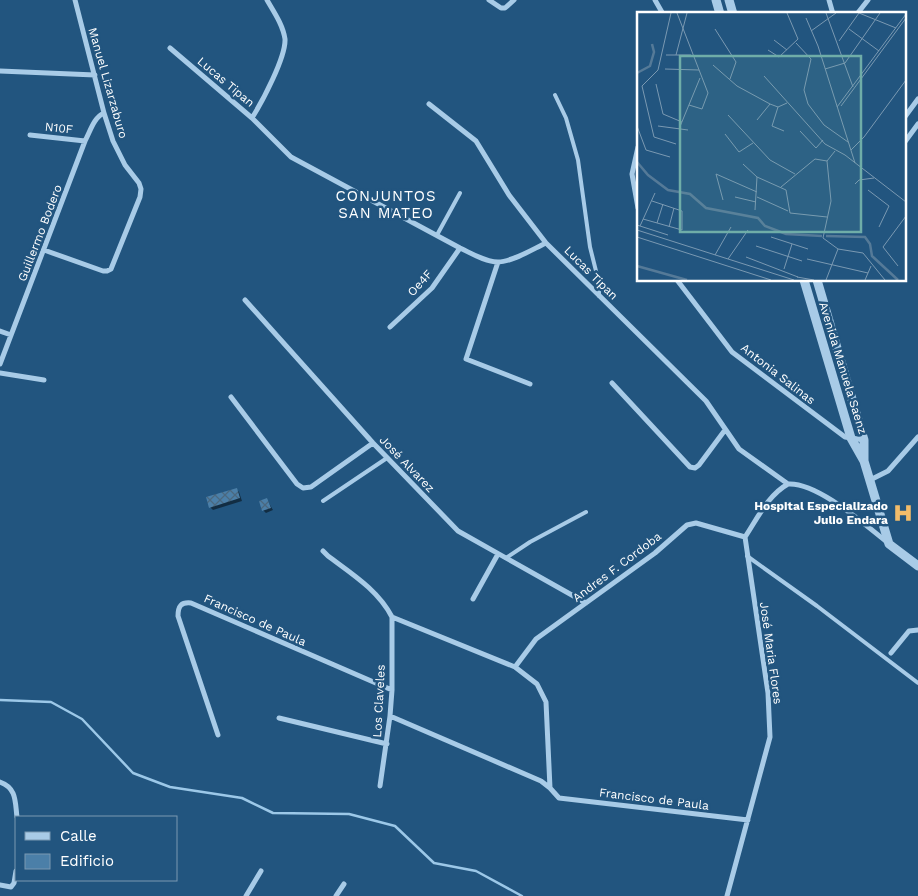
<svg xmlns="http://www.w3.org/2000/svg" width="918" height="896" font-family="'Work Sans',sans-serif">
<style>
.shadow{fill:#0007}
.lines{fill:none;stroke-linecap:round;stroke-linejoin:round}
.stream{stroke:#9cc8e8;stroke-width:2.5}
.building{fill:url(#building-cross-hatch)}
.service{stroke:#a8cbe7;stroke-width:4}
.minor{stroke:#a8cbe7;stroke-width:5}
.tertiary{stroke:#a8cbe7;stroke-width:9}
.labels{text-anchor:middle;stroke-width:5;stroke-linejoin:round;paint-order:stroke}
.street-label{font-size:12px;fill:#fff;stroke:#22557f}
.poi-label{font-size:12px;font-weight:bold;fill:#fff;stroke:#22557f;text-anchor:end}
.quarter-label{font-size:15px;letter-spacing:1px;fill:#fff;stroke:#22557f}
.inset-river{fill:none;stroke:#557a98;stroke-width:2.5}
.inset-road{fill:none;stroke:#7a99b2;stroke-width:1}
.view{fill:#6fada8;fill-opacity:0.15;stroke:#6fada8;stroke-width:2.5}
.inset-edge{fill:none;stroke:#fff;stroke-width:2.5}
</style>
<defs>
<pattern id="building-cross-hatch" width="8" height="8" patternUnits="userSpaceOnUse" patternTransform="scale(1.25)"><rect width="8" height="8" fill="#4b7fa8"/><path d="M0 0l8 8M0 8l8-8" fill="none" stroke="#4b687f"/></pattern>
</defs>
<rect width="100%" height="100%" fill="#22557f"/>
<path class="shadow" d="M236 489 239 492 242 501 213 510 210 507Z
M267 500 273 510 266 513 263 510Z"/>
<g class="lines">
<path class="stream" d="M0 700 51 702 82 719 133 773 170 787 242 798 273 813 349 814 395 826 434 863 476 871 522 896"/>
</g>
<path class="building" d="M237 488 240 498 209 508 206 497Z
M267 498 271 508 262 511 259 501Z"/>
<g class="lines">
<path class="service" d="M555 95 566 118 578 160 590 247 599 283V296
M437 235 460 193
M323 501 387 458
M747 556 817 606 918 683
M506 558 530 542 586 512"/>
<path class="minor" d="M489 0 501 8H505L514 0
M655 0 663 14
M829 0 833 14
M857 14 868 0
M170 48 252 118 291 157 460 248C471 253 485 262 498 262 512 262 533 249 546 243
M0 71 95 75
M429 104 476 141 509 195 546 243 706 401 739 449 788 484C817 482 864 524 887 542
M252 118C262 102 286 57 285 39 283 25 274 12 267 0
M904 118 918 99
M30 135 85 141
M904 143 918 124
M638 147 632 174 638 208
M44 250 103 271H107L111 269 140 197 141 189 139 183 125 165 113 141 104 113 75 0
M498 262 466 359 530 384
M677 280 732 352 845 437 864 440
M245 300 373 443 458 531 586 603
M390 327 432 288 460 248
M0 331 11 335
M0 364 85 141C90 132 94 117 104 113
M0 373 44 380
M612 383 690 467 695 468 699 465 725 430
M231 397 297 484 303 488 311 487 373 443
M870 480 888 471 918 437
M323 551 328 556C352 574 378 590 392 617L515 667 537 684 546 702 550 788 559 798 748 820
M473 599 498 554
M891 653 909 631 918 630
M515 667 536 639 655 553 687 525 696 523 745 537
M390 716 541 781 550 788
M279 718 387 744
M218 735 178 616C178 606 181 602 191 603L392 690
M0 782C17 788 15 802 17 817
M380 786 390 716 392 690V617
M0 885 11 887 14 883 16 871
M246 896 261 871
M336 896 344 884
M727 896 770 737 768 693 745 537C757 519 768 495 788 484"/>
<path class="tertiary" d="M716 0 720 14
M729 0 733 14
M804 280 851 438 864 461 889 544 918 566
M817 280 864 440V461"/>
</g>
<defs>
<symbol id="hospital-bare" viewBox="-9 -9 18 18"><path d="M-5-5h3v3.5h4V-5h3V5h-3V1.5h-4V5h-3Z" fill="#f2bc6a" stroke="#22557f" stroke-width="2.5" paint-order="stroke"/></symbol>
</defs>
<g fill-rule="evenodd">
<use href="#hospital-bare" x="889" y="499" width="28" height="28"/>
</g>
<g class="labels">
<g class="street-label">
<text transform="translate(226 82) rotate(40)" y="4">Lucas Tipan</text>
<text transform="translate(108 83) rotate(74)" y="4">Manuel Lizarzaburo</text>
<text transform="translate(59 128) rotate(6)" y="4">N10F</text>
<text transform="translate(40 233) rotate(-69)" y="4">Guillermo Bodero</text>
<text transform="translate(591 273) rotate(45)" y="4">Lucas Tipan</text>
<text transform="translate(420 283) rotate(-48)" y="4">Oe4F</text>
<text transform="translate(843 368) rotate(73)" y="4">Avenida Manuela Saenz</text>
<text transform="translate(778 374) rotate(38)" y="4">Antonia Salinas</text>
<text transform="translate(407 464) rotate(46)" y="4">José Alvarez</text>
<text transform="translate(617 567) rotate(-37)" y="4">Andres F. Cordoba</text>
<text transform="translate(255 620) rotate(24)" y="4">Francisco de Paula</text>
<text transform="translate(771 653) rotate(82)" y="4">José Maria Flores</text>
<text transform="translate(379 701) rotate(-87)" y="4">Los Claveles</text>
<text transform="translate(654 799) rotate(7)" y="4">Francisco de Paula</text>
</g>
<g class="poi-label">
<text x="888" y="510">Hospital Especializado<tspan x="888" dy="14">Julio Endara</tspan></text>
</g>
<g class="quarter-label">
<text x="386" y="201">CONJUNTOS<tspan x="386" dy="17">SAN MATEO</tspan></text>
</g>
</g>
<g transform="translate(637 12)">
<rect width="269" height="269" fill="#22557f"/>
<path class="inset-river" d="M0 61 13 54 17 40 15 32M0 150 11 163 31 178 53 182 69 196 121 206 128 214 149 222 185 224M189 224 228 225 233 232 235 244 261 268M0 254 50 268"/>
<path class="inset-road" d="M34 1 21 58 5 74 17 125 39 132M40 1 71 81 65 97 52 93M189 1 216 75M222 1 259 16M169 6 181 34 218 151M78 17 99 50 93 67M212 17 242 39M174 19 199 1M137 28 150 38M202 29 222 1M159 31 174 47 167 78 171 92 187 113 211 130M131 38 142 45 161 27 150 1M29 43H54M39 43 50 1M76 53 100 74 133 92 141 95 150 91M28 57 62 58M188 57 208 51 243 1M127 64 188 132 208 143 269 190M19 72 26 102 45 110M204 94 269 6M141 95 135 114 147 119M200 95 269 2M91 103 133 148 158 162M120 108 133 92M0 114 9 138 33 145M21 114 51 118M42 117 63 66M163 119 179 136 186 128M88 122 102 140 116 131M214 138 227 125 269 68M198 139 190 149 194 189 186 226 201 237 226 241 248 268M106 152 120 165 149 178 153 201 190 205M218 172 222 168 237 166M144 175 178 147 190 149M231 178 252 194 242 215M98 185 119 190M120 185 151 199M86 188 79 162 120 180M118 198 120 165M6 207 45 218V199L15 189M20 211 26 192M0 213 3 214 18 181M3 214 31 223M32 215 37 196M0 218 157 268M0 225 134 268M134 225 171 237M119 234 165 249M78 243 94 215M109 245 161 265M91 247 111 218M170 247 231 261M261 254 246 235 269 204M147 257 155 232M160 265 177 268M189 268 201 237M228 268 234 254"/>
<path class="view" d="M43 44H224V220H43Z"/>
<rect width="269" height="269" class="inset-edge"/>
</g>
<rect x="15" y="816" width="162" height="65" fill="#22557f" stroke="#7a99b2"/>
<rect x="25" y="832" width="25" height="8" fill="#a8cbe7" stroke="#7a99b2"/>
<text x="60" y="841" font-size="15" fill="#ffffff">Calle</text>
<rect x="25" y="854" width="25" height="15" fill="#4b7fa8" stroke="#7a99b2"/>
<text x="60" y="866" font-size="15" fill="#ffffff">Edificio</text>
</svg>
